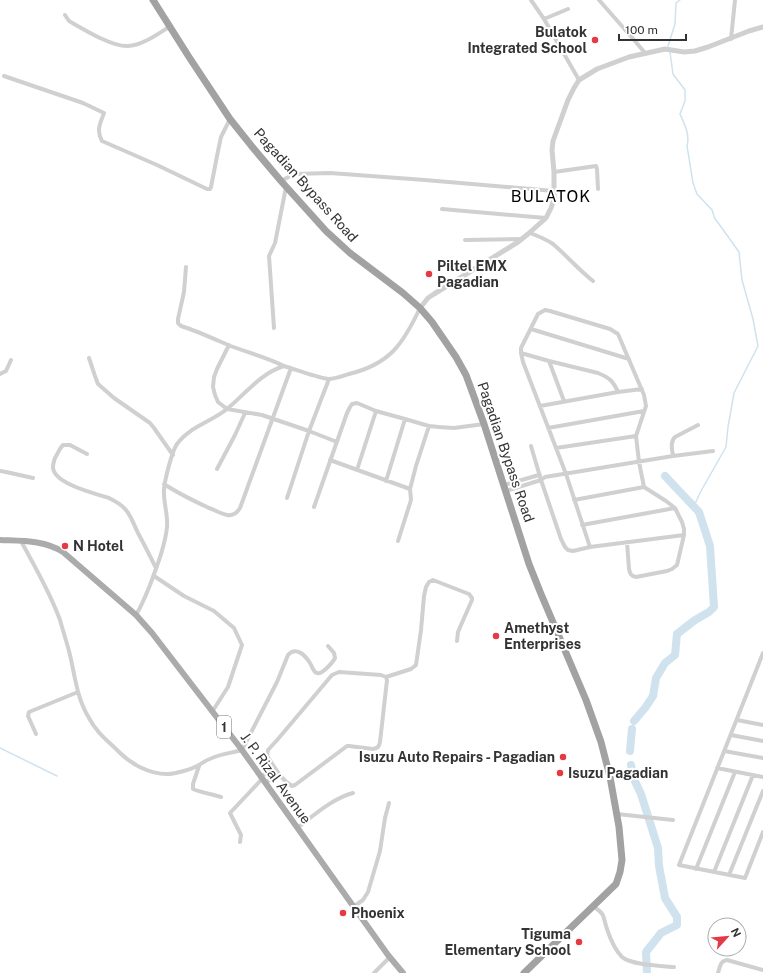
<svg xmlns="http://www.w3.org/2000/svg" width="763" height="973" font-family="'Public Sans',sans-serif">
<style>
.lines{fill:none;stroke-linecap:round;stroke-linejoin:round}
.stream{stroke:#cfe2ee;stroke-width:1.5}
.river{stroke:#cfe2ee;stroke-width:8}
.minor{stroke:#d0d0d0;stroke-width:4}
.tertiary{stroke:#d0d0d0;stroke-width:5}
.primary{stroke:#ababab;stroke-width:6}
.trunk{stroke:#a2a2a2;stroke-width:7}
.poi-dot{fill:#e63946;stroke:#fff;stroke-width:1.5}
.labels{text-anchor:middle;stroke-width:4;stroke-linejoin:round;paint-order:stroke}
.shield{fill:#fff;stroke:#707070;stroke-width:1}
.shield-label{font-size:13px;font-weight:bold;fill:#333}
.poi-label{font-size:14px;font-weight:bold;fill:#333;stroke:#fff;text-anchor:start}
.street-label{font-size:14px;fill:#333;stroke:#fff}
.quarter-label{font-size:16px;letter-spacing:1px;fill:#000;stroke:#fff}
</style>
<rect width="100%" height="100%" fill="#fff"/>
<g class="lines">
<path class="stream" d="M668 46 675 24 676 3 680 0
M670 52 673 74 685 90V101L680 114C685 125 690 135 687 146L693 183 697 194 712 210 715 219 719 224 739 252 742 280 753 319 758 346 734 393 728 427 726 447 701 491 694 506
M0 748 57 776"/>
<path class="river" d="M634 721 645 708 653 696 656 678 665 663 675 655 677 634 695 620 709 612 714 607 710 546 699 512 665 476
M630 751 632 729
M631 765 633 777 641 794 658 848 659 866 665 898 677 917V925L661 933 646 952 647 973"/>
<path class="minor" d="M531 0 544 19 579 80
M599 0 635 41 645 53
M65 15 69 21C83 29 112 47 128 46 141 46 158 34 169 27
M544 19 568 9
M731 39 735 0
M4 76 83 103 104 113C100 124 96 130 102 141L157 165 207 189H210L211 187 218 151 221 137 230 119
M554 172 596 166 597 169 598 189
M281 181 294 174 330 173 425 180 554 191
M442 209 546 218
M530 233C538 236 546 239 553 244 567 256 579 270 593 281
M465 240 522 239
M186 267 184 292 178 319V323L181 326C197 331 212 338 228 345 246 352 266 357 284 366
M274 328 269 256 275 243 277 233 286 187
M531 329 629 359
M229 345 217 369 214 377 213 387 215 395 218 402 227 409 262 415 309 431 337 442
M521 353 549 361 598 373C610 378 613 381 618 392
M89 358 95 376 98 384 114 398 150 423 154 428 173 455
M549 361 564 401
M0 374 6 371 11 360
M540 406 618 392 642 389
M548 428 644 411
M531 446 541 480 561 539 565 547 568 550 573 551 590 547 684 535
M556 448 636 436
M87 454 70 445H63C59 449 58 453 55 458 54 461 53 464 53 467 53 484 97 494 109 498 115 501 121 504 125 509 131 515 134 525 138 533 144 544 150 556 156 568
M673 456C672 449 670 442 675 437L698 425
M330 460 410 489 416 466 429 426
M217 469 235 435 245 413
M357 470 376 411
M0 471 6 472 33 478
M386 481 405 419
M164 484C179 494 194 501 209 508 215 510 221 514 227 515 233 516 237 513 240 508L291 368
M504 485 539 475H540
M506 491 541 480 545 477 673 456 713 451
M287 498 309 431 329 379
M574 500 644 487
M314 507 347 413 350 407 352 404 357 403 376 411 405 419 429 426 439 427 454 428 484 424
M582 525 675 508
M21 541C35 567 50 592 60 620 63 631 67 643 70 655 75 676 77 699 89 718 96 732 108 741 119 752 131 764 149 774 167 774 176 774 192 769 199 765 203 762 207 760 212 758 221 754 232 753 242 750L277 682 288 655C296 646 305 655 310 663 312 666 313 672 317 673 322 675 333 662 335 658L334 653 328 646
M398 541 411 500 410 489
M590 547 566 474 523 362 521 353V348L538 314 545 310 550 311 610 329 618 334 644 395 646 406 636 436 639 462 644 487 666 501 675 508 682 522 684 529V535L677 565 672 569 667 571 636 577C631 576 630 574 629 569L627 542
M154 576 184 596 214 611 234 628 242 645 228 687 212 712
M136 615C142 605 146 595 150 585 157 566 165 546 167 527 168 515 164 505 164 493 163 485 172 451 177 444 189 427 211 422 227 409 245 394 261 373 284 366 297 370 315 377 328 379 335 379 343 376 349 374 390 364 403 344 420 308
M763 653 679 865 745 878 763 832
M386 677 387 680 380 742C379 747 378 748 373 749L349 746H347L295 785 292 786C281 780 274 766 267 756L268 750 278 739 332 675 339 672 381 675 386 677 411 669 416 665 421 630 424 596 426 587 429 582 433 580 469 594 472 598V600L461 625 458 632 457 641
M737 720 763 725
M36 734 28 716 29 712 78 692
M731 735 763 741
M724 751 763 758
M199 766 193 784V789C202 793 212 794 221 797
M717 768 763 777
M260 777 275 768
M265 783 279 774
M617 814 673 820
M297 828C313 816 333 798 353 793
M240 842 241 835 230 813 262 779
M696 869 735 772
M714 872 753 775
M729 875 763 791
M593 906C607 916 602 915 607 929 610 938 615 950 622 957 631 965 661 966 674 967
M353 907 363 900 368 892 380 851 385 818 389 803
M374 973 390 957
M718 973C720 967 720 961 727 960L763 970"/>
<path class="tertiary" d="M420 308 428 298 434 294 518 242 528 234 546 218 551 208 554 199V172L552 150 553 141 568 100 574 88 579 80 597 69 629 57 665 49 684 52 695 51 708 47 749 31 763 27"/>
<path class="primary" d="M0 540C22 541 44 540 63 552L136 615 152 633 242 750 388 955 403 973"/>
<path class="trunk" d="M153 0 189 57 230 119 254 149 281 181 326 231 350 253 403 293 420 308 432 322 456 357 466 375 484 424 529 564 541 594 586 700 601 742 610 777 619 827 622 860 620 872 616 884 524 973"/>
</g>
<g class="poi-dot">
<circle cx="595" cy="40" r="4"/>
<circle cx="429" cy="274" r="4"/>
<circle cx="65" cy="546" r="4"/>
<circle cx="496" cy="636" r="4"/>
<circle cx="563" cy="757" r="4"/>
<circle cx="560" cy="773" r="4"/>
<circle cx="343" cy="913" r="4"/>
<circle cx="579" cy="942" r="4"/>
</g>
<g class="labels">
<rect class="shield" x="217" y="716" width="14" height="22" rx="3"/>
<g class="shield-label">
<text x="224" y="732">1</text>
</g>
<g class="poi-label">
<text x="587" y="37" text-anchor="end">Bulatok<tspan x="587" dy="16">Integrated School</tspan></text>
<text x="437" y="271">Piltel EMX<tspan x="437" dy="16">Pagadian</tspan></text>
<text x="73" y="551">N Hotel</text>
<text x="504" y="633">Amethyst<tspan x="504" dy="16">Enterprises</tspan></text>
<text x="555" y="762" text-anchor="end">Isuzu Auto Repairs - Pagadian</text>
<text x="568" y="778">Isuzu Pagadian</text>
<text x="351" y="918">Phoenix</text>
<text x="571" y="939" text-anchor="end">Tiguma<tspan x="571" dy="16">Elementary School</tspan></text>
</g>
<g class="street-label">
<text transform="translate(306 185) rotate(48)" y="5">Pagadian Bypass Road</text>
<text transform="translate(506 452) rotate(71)" y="5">Pagadian Bypass Road</text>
<text transform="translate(276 778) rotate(54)" y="5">J. P. Rizal Avenue</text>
</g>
<g class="quarter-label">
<text x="551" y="202">BULATOK</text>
</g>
</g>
<g transform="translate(727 937) rotate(63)"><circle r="19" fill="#ffffff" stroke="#adadad"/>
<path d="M0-3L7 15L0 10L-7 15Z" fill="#e63946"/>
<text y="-6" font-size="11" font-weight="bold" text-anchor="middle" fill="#333333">N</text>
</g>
<path d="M619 34v6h67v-6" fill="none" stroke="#333333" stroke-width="2"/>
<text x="625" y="34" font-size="12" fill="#333333" stroke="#ffffff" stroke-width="3" paint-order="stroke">100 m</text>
</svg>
